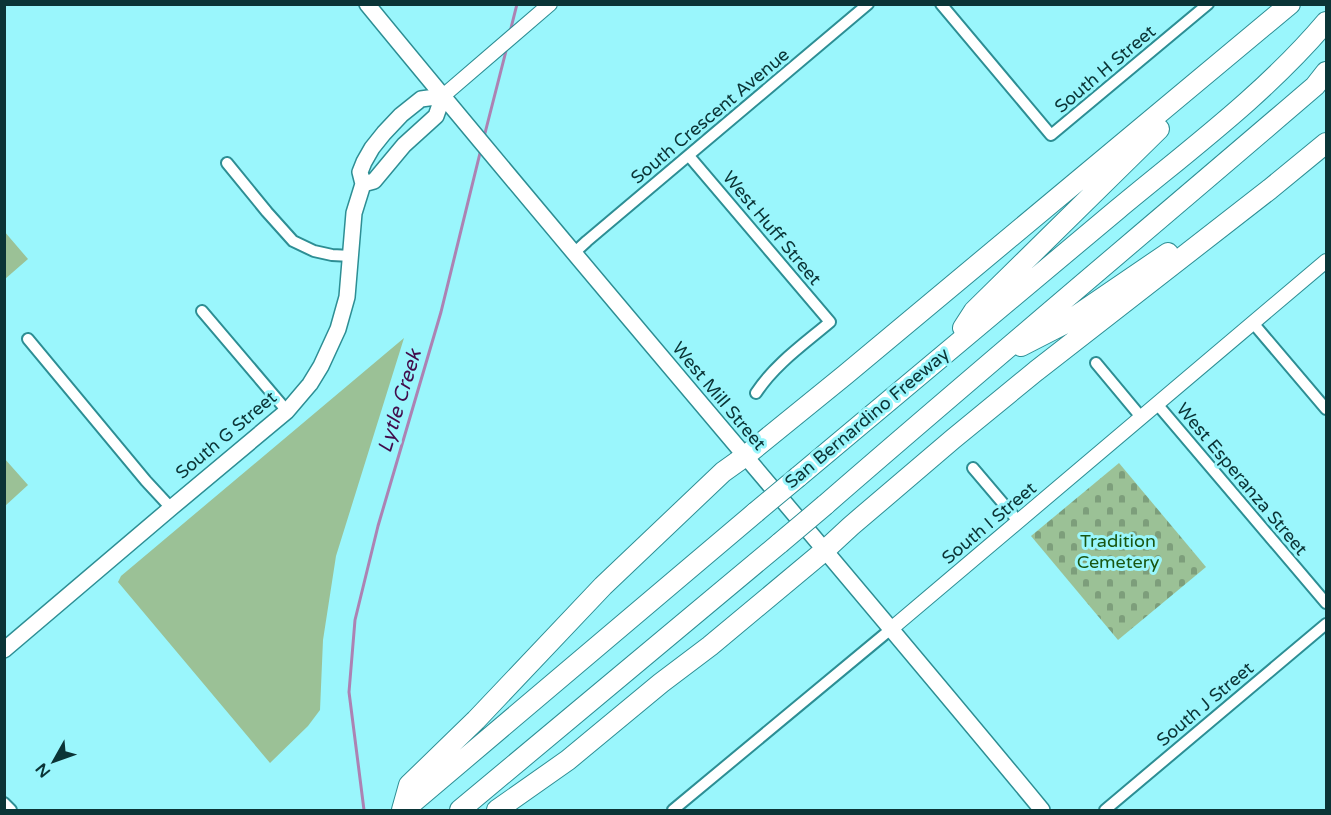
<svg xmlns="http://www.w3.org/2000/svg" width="1331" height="815" font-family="'Varela Round',sans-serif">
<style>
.grass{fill:#9bc196}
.cemetery{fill:url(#cemetery-stones)}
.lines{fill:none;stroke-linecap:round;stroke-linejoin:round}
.stream{stroke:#ac82b3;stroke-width:3}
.minor-casing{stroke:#2d8e94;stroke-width:14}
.tertiary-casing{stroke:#2d8e94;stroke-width:16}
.secondary-casing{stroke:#2d8e94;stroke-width:18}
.motorway-casing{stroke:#2d8e94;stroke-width:22}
.minor{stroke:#fff;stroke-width:10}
.tertiary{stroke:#fff;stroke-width:14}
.secondary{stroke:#fff;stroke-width:15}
.motorway{stroke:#fff;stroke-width:20}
.motorway-bridge-casing{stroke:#2d8e94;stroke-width:22;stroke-linecap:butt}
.motorway-bridge{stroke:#fff;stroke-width:20}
.labels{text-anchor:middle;stroke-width:6;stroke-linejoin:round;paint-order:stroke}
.street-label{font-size:18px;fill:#0b3436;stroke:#9af6fc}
.park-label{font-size:18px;fill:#185511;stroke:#9af6fc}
.water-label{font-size:20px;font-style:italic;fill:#420c4b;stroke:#9af6fc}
</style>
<defs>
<pattern id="cemetery-stones" width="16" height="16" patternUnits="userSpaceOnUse" patternTransform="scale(1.5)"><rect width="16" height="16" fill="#9bc196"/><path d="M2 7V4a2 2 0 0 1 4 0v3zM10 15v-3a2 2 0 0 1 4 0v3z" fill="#7d9e7b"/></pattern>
</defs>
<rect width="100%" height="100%" fill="#9af6fc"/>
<path class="grass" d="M4 231 28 259 5 279H4Z
M404 338 336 556 323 640 320 710 308 726 270 763 118 582 121 576Z
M4 458 28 485 5 506H4Z"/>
<path class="cemetery" d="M1119 463 1206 567 1118 640 1031 536Z"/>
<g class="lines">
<path class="stream" d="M510 32 517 4
M484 137 507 47
M364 810 349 692 355 620 378 526 441 312 481 149"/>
<defs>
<path id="minor" d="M941 4 1051 135 1208 4
M689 156 830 322C804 344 775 364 756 393
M227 163 267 212 293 241 314 251 332 255 351 256
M574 253 587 241 868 4
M202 311 287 411
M1253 323 1326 409
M28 339 146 481 171 508
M1096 363 1141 417
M1157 404 1326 603
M973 468 1018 521
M4 803 11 810
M673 810 891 629
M1105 810 1326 624"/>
<path id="tertiary" d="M443 96 550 4
M891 629 1326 261"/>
<path id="secondary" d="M367 4C589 275 819 540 1042 810
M363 184 374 181 404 145 436 116 443 96
M4 650 171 508 287 411 310 384 321 366 338 329 347 297 354 213 363 184 360 172 364 162 372 148 384 133 401 115 421 99 443 96"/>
<path id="motorway" d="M963 328 974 311 1159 129
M1021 346 1064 324 1168 253
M798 477C904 387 1011 298 1118 209 1189 150 1266 93 1326 22
M825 505C987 364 1152 226 1315 86L1326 72
M402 810 409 785 476 720 603 586 723 472 744 457 845 375 1290 4
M404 810 756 512
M460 810 780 543
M497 810 568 760 661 683 710 646 824 551 851 526 953 439 1036 371 1270 189 1326 143"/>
</defs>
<use href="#minor" class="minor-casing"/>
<use href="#tertiary" class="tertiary-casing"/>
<use href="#secondary" class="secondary-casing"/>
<use href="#motorway" class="motorway-casing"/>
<use href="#minor" class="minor"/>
<use href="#tertiary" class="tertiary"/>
<use href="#secondary" class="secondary"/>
<use href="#motorway" class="motorway"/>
<defs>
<path id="motorway-bridge" d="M756 512 798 477
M780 543 825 505"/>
</defs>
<use href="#motorway-bridge" class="motorway-bridge-casing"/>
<use href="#motorway-bridge" class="motorway-bridge"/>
</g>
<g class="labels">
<g class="street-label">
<text transform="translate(1105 69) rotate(-40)" y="6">South H Street</text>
<text transform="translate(710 116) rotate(-40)" y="6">South Crescent Avenue</text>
<text transform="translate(772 228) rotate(50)" y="6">West Huff Street</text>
<text transform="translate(719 396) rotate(50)" y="6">West Mill Street</text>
<text transform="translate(867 418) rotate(-40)" y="6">San Bernardino Freeway</text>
<text transform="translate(226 435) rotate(-40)" y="6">South G Street</text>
<text transform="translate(1242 479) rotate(50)" y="6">West Esperanza Street</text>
<text transform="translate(989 523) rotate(-40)" y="6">South I Street</text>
<text transform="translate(1205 704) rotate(-40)" y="6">South J Street</text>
</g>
<g class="park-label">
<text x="1118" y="547">Tradition<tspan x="1118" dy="21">Cemetery</tspan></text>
</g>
<g class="water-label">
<text transform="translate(399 401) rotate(-73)" y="7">Lytle Creek</text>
</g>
</g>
<rect width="1331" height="815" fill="none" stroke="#0b3436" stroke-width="12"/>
<g transform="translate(54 761) rotate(230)" stroke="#9af6fc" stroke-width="4.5" paint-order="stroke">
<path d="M0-4.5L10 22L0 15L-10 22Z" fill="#0b3436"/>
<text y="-9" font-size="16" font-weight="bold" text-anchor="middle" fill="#0b3436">N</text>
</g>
</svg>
